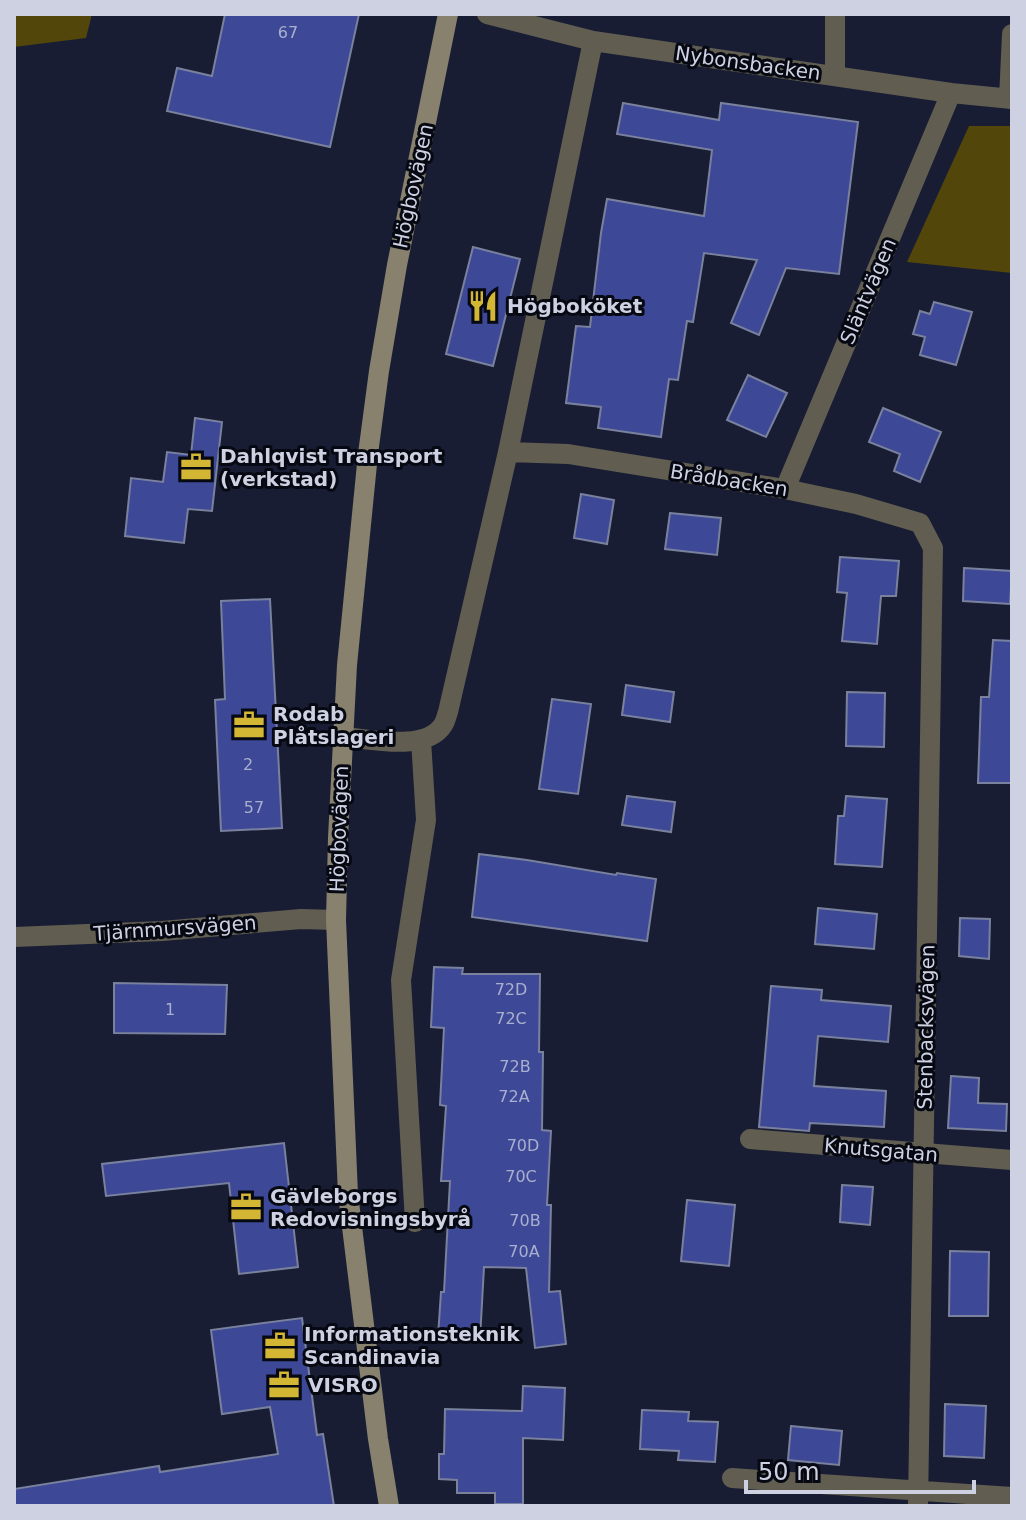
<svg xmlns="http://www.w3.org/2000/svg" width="1026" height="1520" font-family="'DejaVu Sans',sans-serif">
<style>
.green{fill:#53460b}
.building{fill:#3d4897;stroke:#79819d;stroke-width:2}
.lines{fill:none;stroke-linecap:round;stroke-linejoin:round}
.street{stroke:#615e51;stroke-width:20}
.secondary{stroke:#87816d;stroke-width:20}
.labels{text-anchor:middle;stroke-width:6;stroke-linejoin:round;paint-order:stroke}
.number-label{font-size:16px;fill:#a9afce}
.street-label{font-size:20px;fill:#cdd1e1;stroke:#060812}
.poi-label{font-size:20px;font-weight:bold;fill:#cdd1e1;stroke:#060812;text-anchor:start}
</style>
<rect width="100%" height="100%" fill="#181d34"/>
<path class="green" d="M14 14H92L86 38 14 47Z
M969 126H1012V273L907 262Z"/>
<path class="building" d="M225 14H359L330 147 167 111 177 68 212 76Z
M623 103 719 120 721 103 858 122 839 274 786 268 759 335 731 323 757 260 704 253 693 322 687 321 678 380 669 379 661 437 598 428 601 407 566 403 576 326 590 327 601 233 607 199 704 216 712 150 617 134Z
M473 247 520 259 493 366 446 354Z
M934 302 972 312 956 365 920 355 925 337 913 334 920 311 930 314Z
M748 375 787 393 766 437 727 420Z
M883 408 941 432 920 482 894 471 900 454 869 442Z
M195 418 222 422 212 511 188 509 184 543 125 536 131 478 163 482 167 452 191 455Z
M581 494 614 500 607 544 574 538Z
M670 513 721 518 717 555 665 549Z
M840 557 899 561 896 596H881L877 644 842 641 847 593 837 592Z
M964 568 1012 571 1010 604 963 601Z
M270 599 282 828 221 831 215 700 225 699 221 601Z
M993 640 1012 641V783H978L981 697H989Z
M626 685 674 692 670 722 622 715Z
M847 692 885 693 884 747 846 746Z
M552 699 591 704 578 794 539 789Z
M627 796 675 802 671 832 622 825Z
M846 796 887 799 882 867 835 864 838 816H844Z
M479 854 527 860 616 875 617 873 656 879 647 941 472 917Z
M818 908 877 914 874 949 815 944Z
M960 918 990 919 989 959 959 956Z
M434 967 463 968 462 974H540L539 1052H543L542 1130 551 1131 547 1205H551L549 1292 560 1291 566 1344 535 1348 526 1268 484 1267 480 1339 438 1337 441 1292H444L450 1181H441L446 1106 440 1105 444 1028 431 1027Z
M114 983 227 985 225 1034 114 1033Z
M771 986 822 990 821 1000 891 1006 888 1042 818 1036 814 1086 886 1091 884 1127 810 1123 809 1131 759 1127Z
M951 1076 979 1078 978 1103 1007 1104 1006 1131 948 1128Z
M284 1143 298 1267 239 1274 229 1183 106 1196 102 1164Z
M842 1185 873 1187 870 1225 840 1222Z
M687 1200 735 1205 729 1266 681 1261Z
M950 1251 989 1252 988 1316H949Z
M302 1318 317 1435 323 1434 334 1506H14V1489L159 1466 160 1472 278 1454 270 1407 222 1414 211 1330Z
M523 1386 565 1388 563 1440 523 1438V1504H495V1493H457V1480L439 1479V1454H444L445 1409 522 1411Z
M945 1404 986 1406 984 1458 944 1456Z
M642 1410 689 1412 688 1421 718 1422 715 1462 678 1460 679 1451 640 1449Z
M791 1426 842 1431 839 1465 788 1460Z"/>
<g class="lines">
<path class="street" d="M487 14 593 41 951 93 1012 99
M835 76V14
M1009 99 1012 34
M508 452 568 454 785 489 856 504 920 523 933 548 918 1506
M785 489 951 93
M344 737C371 739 426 752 443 725 446 721 446 717 448 712L508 452 593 41
M14 937 162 931 301 919 336 920
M750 1139 1012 1160
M415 1222 401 980 426 820 421 740
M732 1478 1012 1497"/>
<path class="secondary" d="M389 1506 378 1439 348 1194 336 920 338 838 347 665 368 454 379 371 397 265 448 14"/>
</g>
<defs>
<symbol id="restaurant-bare" viewBox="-9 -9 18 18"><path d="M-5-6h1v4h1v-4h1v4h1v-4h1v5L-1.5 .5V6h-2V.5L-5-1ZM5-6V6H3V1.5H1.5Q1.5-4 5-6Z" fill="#d4b635" stroke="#060812" stroke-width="2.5" paint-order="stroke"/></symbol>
<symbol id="office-bare" viewBox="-9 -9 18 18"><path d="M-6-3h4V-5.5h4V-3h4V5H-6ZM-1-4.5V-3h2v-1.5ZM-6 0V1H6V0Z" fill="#d4b635" stroke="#060812" stroke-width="2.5" paint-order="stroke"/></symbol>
</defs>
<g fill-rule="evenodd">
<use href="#restaurant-bare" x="461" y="284" width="44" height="44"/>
<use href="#office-bare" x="174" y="445" width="44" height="44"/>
<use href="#office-bare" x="227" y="703" width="44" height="44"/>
<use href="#office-bare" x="224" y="1185" width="44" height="44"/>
<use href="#office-bare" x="258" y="1324" width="44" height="44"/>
<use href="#office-bare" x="262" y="1363" width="44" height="44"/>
</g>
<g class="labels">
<g class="number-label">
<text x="288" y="38">67</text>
<text x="248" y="770">2</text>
<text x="254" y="813">57</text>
<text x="511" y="995">72D</text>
<text x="170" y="1015">1</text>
<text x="511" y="1024">72C</text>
<text x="515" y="1072">72B</text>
<text x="514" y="1102">72A</text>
<text x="523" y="1151">70D</text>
<text x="521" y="1182">70C</text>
<text x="525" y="1226">70B</text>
<text x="524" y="1257">70A</text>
</g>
<g class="street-label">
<text transform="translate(748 63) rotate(8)" y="7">Nybonsbacken</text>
<text transform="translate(413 186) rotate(-78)" y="7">Högbovägen</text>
<text transform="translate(868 291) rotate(-67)" y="7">Släntvägen</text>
<text transform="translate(729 480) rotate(9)" y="7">Brådbacken</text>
<text transform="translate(339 829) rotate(-88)" y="7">Högbovägen</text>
<text transform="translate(175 928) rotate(-4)" y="7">Tjärnmursvägen</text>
<text transform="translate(926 1027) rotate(-89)" y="7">Stenbacksvägen</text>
<text transform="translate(881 1150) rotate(5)" y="7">Knutsgatan</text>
</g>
<g class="poi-label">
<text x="507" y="313">Högboköket</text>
<text x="220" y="463">Dahlqvist Transport<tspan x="220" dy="23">(verkstad)</tspan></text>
<text x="273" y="721">Rodab<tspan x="273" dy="23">Plåtslageri</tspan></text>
<text x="270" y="1203">Gävleborgs<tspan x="270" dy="23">Redovisningsbyrå</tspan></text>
<text x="304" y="1341">Informationsteknik<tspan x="304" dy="23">Scandinavia</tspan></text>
<text x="308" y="1392">VISRO</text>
</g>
</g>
<rect width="1026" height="1520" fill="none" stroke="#cdd1e1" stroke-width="32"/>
<path d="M746 1480v12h228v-12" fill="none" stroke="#cdd1e1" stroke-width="4"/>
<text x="758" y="1480" font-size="24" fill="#cdd1e1" stroke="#060812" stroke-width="6" paint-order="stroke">50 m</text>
</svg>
